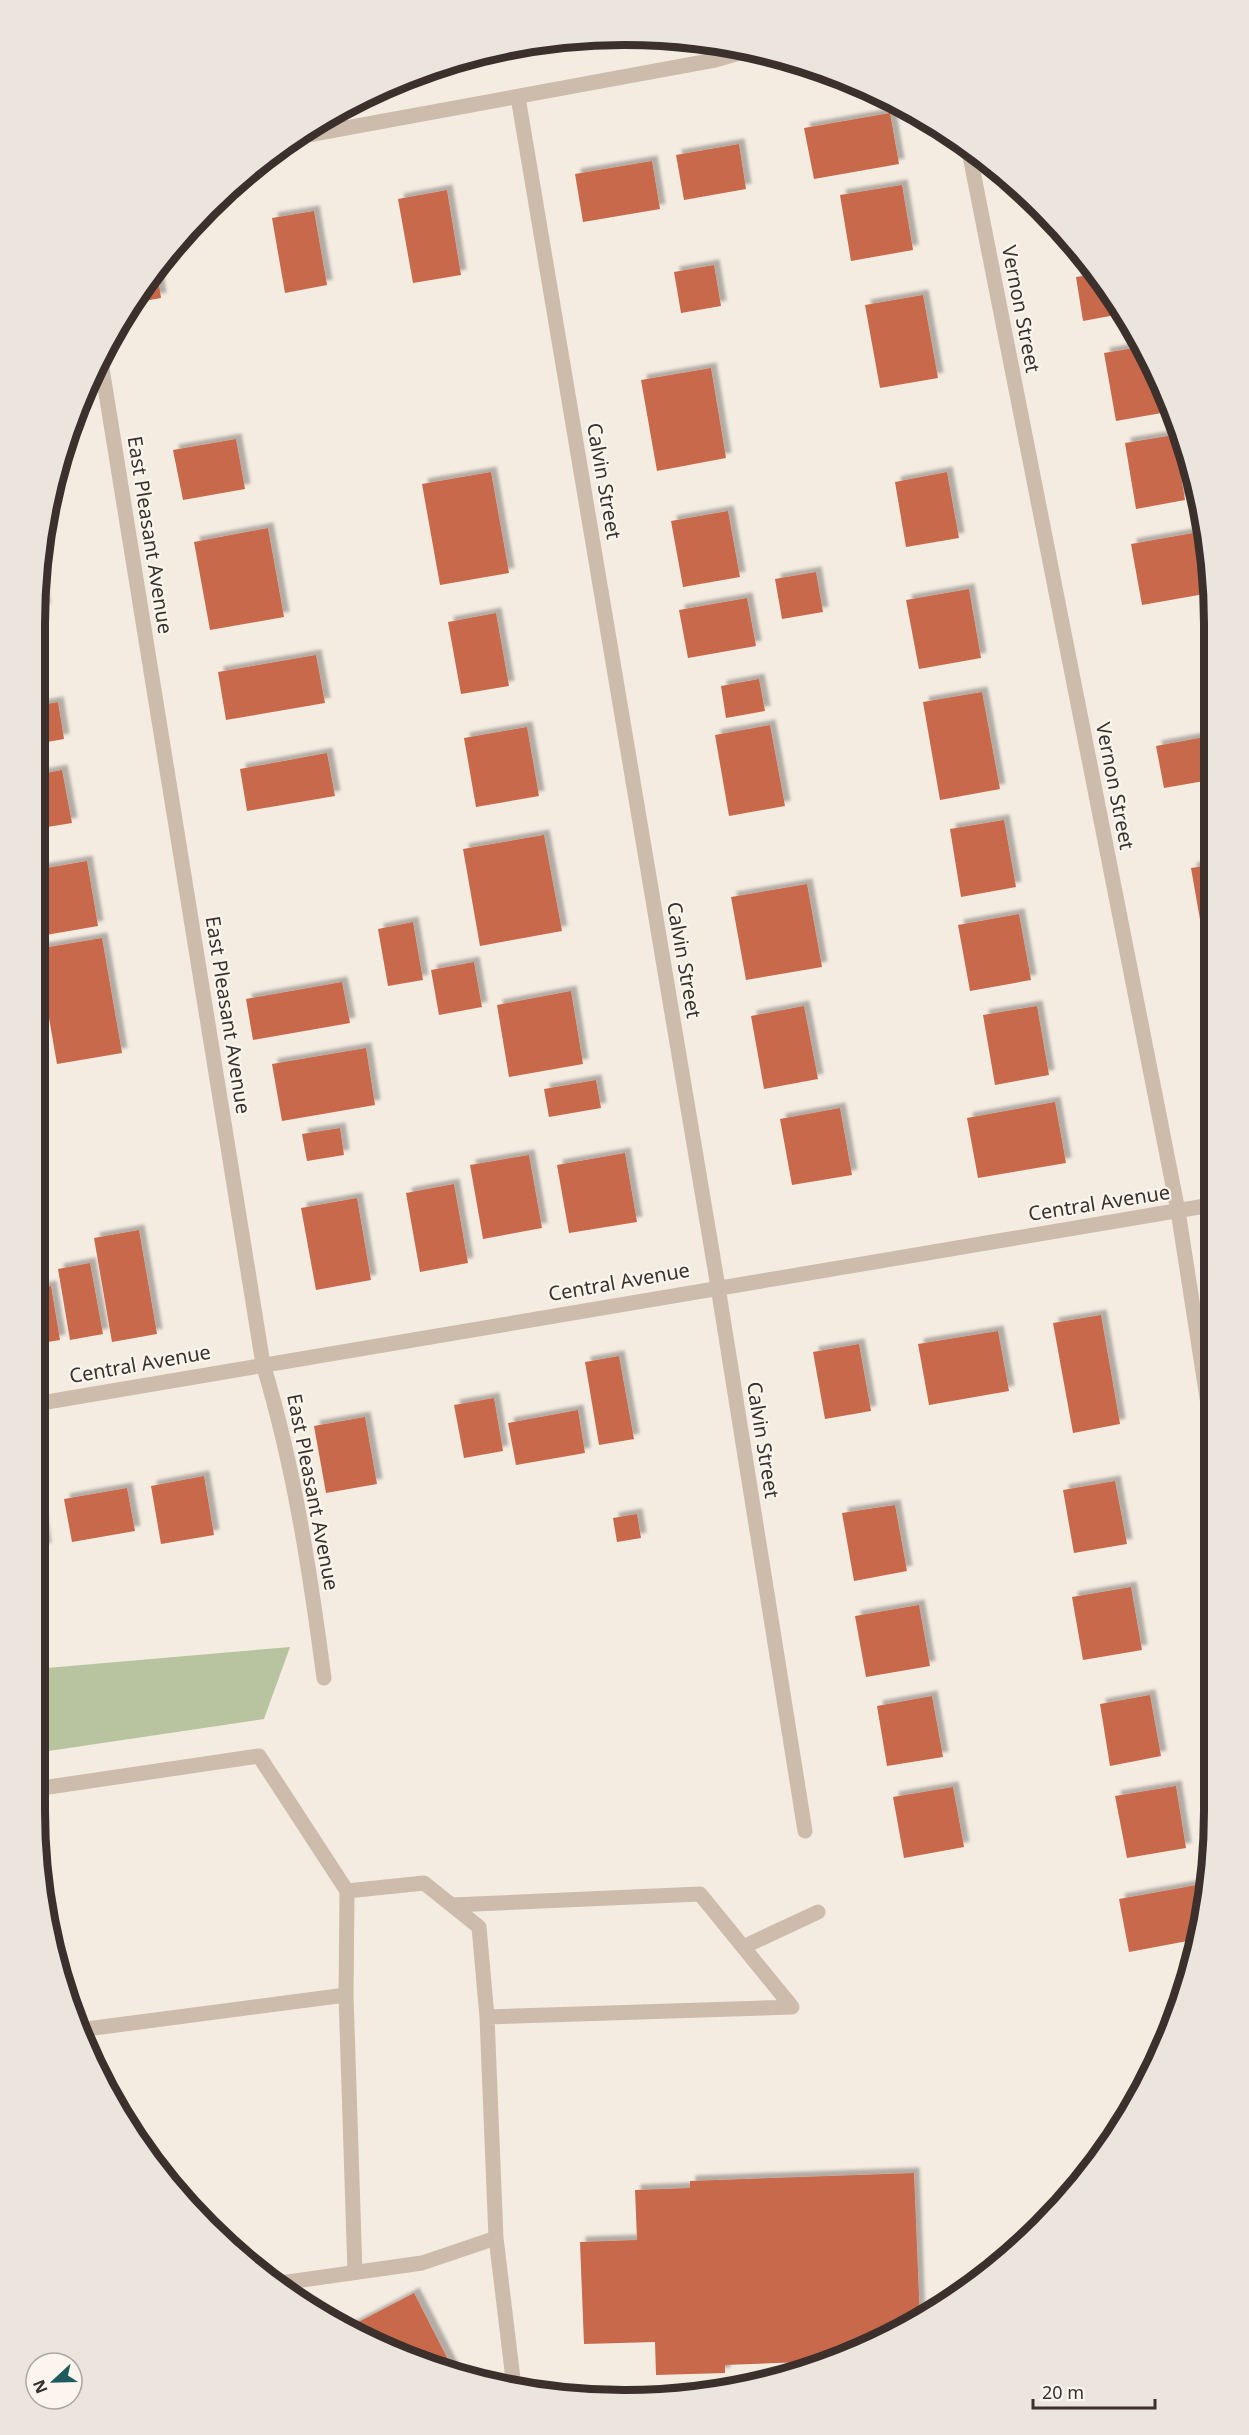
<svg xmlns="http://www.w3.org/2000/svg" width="1249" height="2435" font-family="'Noto Sans',sans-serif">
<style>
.green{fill:#b8c4a0}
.building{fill:#c8694b;filter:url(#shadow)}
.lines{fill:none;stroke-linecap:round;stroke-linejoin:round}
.lane{stroke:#cdbbac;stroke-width:15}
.street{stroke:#cdbbac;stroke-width:15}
.labels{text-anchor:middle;stroke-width:4.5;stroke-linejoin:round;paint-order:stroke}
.street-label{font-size:20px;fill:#3b302b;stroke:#fbf5ee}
.rim{fill:none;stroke:#3b302b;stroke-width:8}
</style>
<defs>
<filter id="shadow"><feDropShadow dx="5.5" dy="-5.5" stdDeviation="1.5" flood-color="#0004"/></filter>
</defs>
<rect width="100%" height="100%" fill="#f4ebe1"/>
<path class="green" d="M290 1647 264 1719 35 1753V1669Z"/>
<path class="building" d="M890 113 899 164 814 179 804 128Z
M739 144 746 189 684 200 676 155Z
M652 161 660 209 583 222 575 174Z
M902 185 913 250 851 261 840 195Z
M447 190 461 275 413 283 398 199Z
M314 211 327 285 285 293 272 218Z
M714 265 721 306 681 313 674 272Z
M156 266 161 298 133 303 146 282Z
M1097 274 1121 314 1083 321 1076 277Z
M923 295 938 378 880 388 865 305Z
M1140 347 1170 399 1173 411 1116 421 1104 353Z
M711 368 726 458 657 471 641 380Z
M1174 435 1185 500 1136 509 1125 443Z
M236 439 245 489 183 500 173 450Z
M491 472 509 573 440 585 422 484Z
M947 472 959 538 906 547 895 482Z
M728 511 740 577 683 587 671 521Z
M268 528 284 617 210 630 194 542Z
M1199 532 1210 593 1142 605 1131 544Z
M39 571 45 609 36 610V586Z
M816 572 823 612 782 619 775 579Z
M969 589 981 658 919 669 906 600Z
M747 598 756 646 688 658 679 610Z
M496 613 509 686 461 694 448 622Z
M316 655 325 703 226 720 218 672Z
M759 679 765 711 726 718 721 686Z
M982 692 1000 789 940 800 923 702Z
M58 702 64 739 36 744V706Z
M770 725 785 806 729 816 715 735Z
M527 727 539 796 476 807 464 738Z
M1210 736V780L1164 788 1156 746Z
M327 753 335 796 247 811 240 769Z
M62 770 72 823 35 829 36 775Z
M1004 820 1016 887 961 897 950 829Z
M544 835 562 931 480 946 463 849Z
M87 861 98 926 40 936 35 911V870Z
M1210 865 1211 947 1205 948 1191 868Z
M807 884 822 967 746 980 731 897Z
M1019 914 1031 980 970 991 958 925Z
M413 922 423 980 388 986 378 929Z
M102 938 122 1053 57 1064 37 949Z
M474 962 482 1007 439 1015 431 970Z
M342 982 350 1023 253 1040 246 999Z
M571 991 583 1064 509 1077 497 1005Z
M804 1006 818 1079 764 1089 751 1016Z
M1037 1006 1049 1075 995 1085 983 1015Z
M366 1048 375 1105 282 1121 272 1064Z
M596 1080 601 1108 549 1117 544 1089Z
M1055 1102 1066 1163 978 1178 967 1118Z
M840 1108 852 1175 792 1185 780 1119Z
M340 1128 344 1155 307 1161 302 1134Z
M625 1153 637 1222 569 1233 557 1165Z
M529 1155 542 1228 483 1239 470 1165Z
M454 1184 468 1263 420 1272 406 1193Z
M357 1198 371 1280 316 1290 301 1208Z
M139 1230 157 1334 112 1342 94 1238Z
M90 1263 103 1334 70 1340 58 1269Z
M51 1286 60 1340 35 1344V1289Z
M1101 1315 1120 1424 1073 1433 1053 1323Z
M998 1331 1009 1391 929 1405 918 1344Z
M859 1344 871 1411 825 1419 813 1352Z
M619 1356 634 1439 599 1445 585 1362Z
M494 1398 503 1451 464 1458 454 1405Z
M578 1410 585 1453 516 1465 508 1423Z
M365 1417 377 1484 326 1493 314 1426Z
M204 1476 214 1535 161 1544 151 1486Z
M1115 1481 1127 1544 1074 1553 1063 1490Z
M127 1488 135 1531 72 1542 64 1499Z
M38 1496 46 1548 35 1550V1497Z
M895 1505 907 1571 854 1581 842 1513Z
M637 1514 641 1538 617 1542 613 1518Z
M1131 1587 1142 1650 1083 1660 1072 1597Z
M919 1605 930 1666 866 1677 855 1616Z
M1150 1695 1161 1756 1110 1766 1100 1704Z
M932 1696 943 1757 887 1766 877 1706Z
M1176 1786 1186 1848 1127 1858 1115 1796Z
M953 1787 964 1847 904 1858 893 1797Z
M1208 1883 1198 1939 1129 1952 1119 1899Z
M914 2173 920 2320 885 2340 828 2361 725 2365V2373L656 2375 655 2342 584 2344 580 2242 637 2240 635 2190 690 2188V2181Z
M414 2293 456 2375 398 2355 347 2328Z"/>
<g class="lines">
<path class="lane" d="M35 1789 259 1756 347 1891
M452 1905 700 1894 792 2007 487 2017
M743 1947 818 1912
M346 1995 355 2272
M79 2030 346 1995 347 1891 424 1883 479 1927 487 2017 496 2238 514 2387
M274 2284 422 2263 496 2238"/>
<path class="street" d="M518 97 718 1287 805 1831
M328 114 331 131
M297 137 715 60 750 50
M969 151 1178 1211 1212 1430
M100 356 263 1364C294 1466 310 1572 324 1678
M35 1404 1211 1205"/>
</g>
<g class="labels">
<g class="street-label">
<text transform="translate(1021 309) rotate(79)" y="7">Vernon Street</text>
<text transform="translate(604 481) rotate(80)" y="7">Calvin Street</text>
<text transform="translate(150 535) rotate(81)" y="7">East Pleasant Avenue</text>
<text transform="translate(1115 786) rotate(79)" y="7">Vernon Street</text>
<text transform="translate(684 960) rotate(80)" y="7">Calvin Street</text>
<text transform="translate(228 1015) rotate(81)" y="7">East Pleasant Avenue</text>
<text transform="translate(1099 1203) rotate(-9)" y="7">Central Avenue</text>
<text transform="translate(619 1282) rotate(-10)" y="7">Central Avenue</text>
<text transform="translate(140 1364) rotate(-10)" y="7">Central Avenue</text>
<text transform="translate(763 1440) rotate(81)" y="7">Calvin Street</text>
<text transform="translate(313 1492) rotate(79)" y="7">East Pleasant Avenue</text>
</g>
</g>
<path d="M0 0H1249V2435H0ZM624 45H625A579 579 0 0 1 1204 624V1811A579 579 0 0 1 625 2390H624A579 579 0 0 1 45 1811V624A579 579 0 0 1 624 45Z" fill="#ece5de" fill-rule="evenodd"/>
<path class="rim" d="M624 45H625A579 579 0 0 1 1204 624V1811A579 579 0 0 1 625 2390H624A579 579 0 0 1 45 1811V624A579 579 0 0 1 624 45Z"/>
<g transform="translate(54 2381) rotate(248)"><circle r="28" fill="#fbf5ee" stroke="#aea6a0" stroke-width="1.5"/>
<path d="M0-4.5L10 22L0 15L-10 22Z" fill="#1f5a5e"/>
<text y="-9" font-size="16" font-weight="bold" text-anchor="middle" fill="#3b302b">N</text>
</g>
<path d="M1033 2399v9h122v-9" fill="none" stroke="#3b302b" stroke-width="3"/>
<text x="1042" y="2399" font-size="18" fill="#3b302b" stroke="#fbf5ee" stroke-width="4.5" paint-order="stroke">20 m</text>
</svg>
